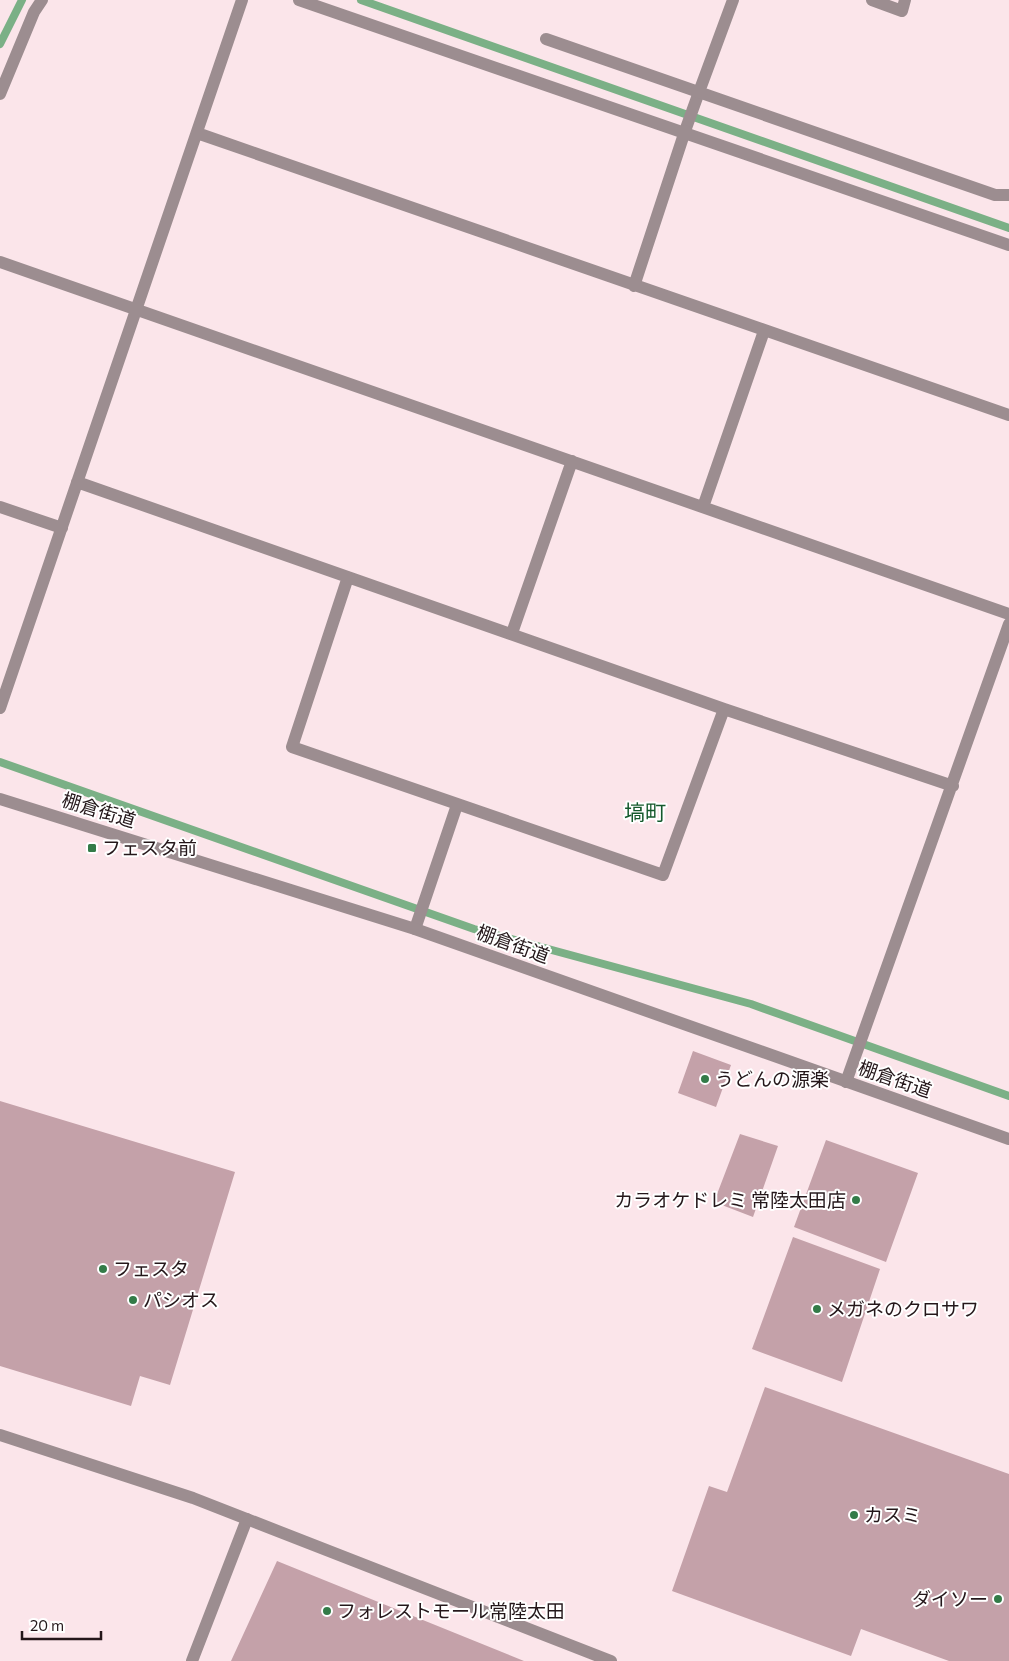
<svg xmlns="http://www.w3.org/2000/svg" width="1009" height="1661" font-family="Commissioner,'Noto Sans JP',sans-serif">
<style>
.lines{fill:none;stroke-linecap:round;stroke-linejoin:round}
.stream{stroke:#7bb086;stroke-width:8}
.building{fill:#c4a1a9}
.service{stroke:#9c8d90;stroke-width:12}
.minor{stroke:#9c8d90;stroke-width:12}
.tertiary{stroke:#9c8d90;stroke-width:12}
.poi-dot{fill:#337b48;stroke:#fff;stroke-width:2}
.labels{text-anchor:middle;stroke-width:4;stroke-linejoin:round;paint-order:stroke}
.street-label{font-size:19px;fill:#24171a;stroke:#fff}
.poi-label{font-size:19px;fill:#24171a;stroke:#fff;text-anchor:start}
.quarter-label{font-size:21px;fill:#14592c;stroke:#fff}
</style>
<rect width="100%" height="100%" fill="#fbe5ea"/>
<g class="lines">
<path class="stream" d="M361 0 1009 228
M0 44 22 0
M0 762 474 929 751 1004 1009 1096"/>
</g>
<path class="building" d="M693 1051 731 1065 716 1107 678 1093Z
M0 1101 235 1172 170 1385 140 1376 131 1406 0 1366Z
M740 1134 778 1146 753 1217 714 1202Z
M826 1140 918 1173 886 1262 794 1227Z
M793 1237 880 1269 842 1382 752 1349Z
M765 1387 1009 1474V1661H949L861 1629 851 1656 672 1591 709 1486 727 1492Z
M277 1561 524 1661H231Z"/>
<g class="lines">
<path class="service" d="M685 131 699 92"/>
<path class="minor" d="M299 0 1009 245
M872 0 902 11 905 0
M546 39 995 195H1009
M699 92 733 0
M0 94 34 12 42 0
M197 133 1009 415
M0 262 1009 614
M634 286 685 131
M77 482 724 709 953 786
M0 507 62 528
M703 507 764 331
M348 577 292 747 663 875 724 709
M512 633 572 461
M0 708 242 0
M415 929 457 805
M846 1082 1009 624
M192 1661 247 1519"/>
<path class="tertiary" d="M0 799 415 929 1009 1139
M0 1435 193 1498 611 1661"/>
</g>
<g class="poi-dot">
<rect x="87" y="843" width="10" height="10" rx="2.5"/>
<circle cx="705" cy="1079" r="5"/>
<circle cx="856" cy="1200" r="5"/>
<circle cx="103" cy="1269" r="5"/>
<circle cx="133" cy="1300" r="5"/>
<circle cx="817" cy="1309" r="5"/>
<circle cx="854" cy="1515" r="5"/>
<circle cx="998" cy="1599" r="5"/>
<circle cx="327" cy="1611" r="5"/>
</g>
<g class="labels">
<g class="street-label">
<text transform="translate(99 810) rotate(17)" y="7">棚倉街道</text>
<text transform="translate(513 944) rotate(20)" y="7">棚倉街道</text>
<text transform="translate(895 1079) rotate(19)" y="7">棚倉街道</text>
</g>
<g class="poi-label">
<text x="102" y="855">フェスタ前</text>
<text x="715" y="1086">うどんの源楽</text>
<text x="846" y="1207" text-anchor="end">カラオケドレミ 常陸太田店</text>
<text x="113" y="1276">フェスタ</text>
<text x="143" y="1307">パシオス</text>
<text x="827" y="1316">メガネのクロサワ</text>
<text x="864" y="1522">カスミ</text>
<text x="988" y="1606" text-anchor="end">ダイソー</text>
<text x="337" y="1618">フォレストモール常陸太田</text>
</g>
<g class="quarter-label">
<text x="645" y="820">塙町</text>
</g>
</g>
<path d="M22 1631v8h79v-8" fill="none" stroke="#24171a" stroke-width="2.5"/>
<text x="30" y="1631" font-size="15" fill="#24171a" stroke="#ffffff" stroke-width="4" paint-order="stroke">20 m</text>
</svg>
